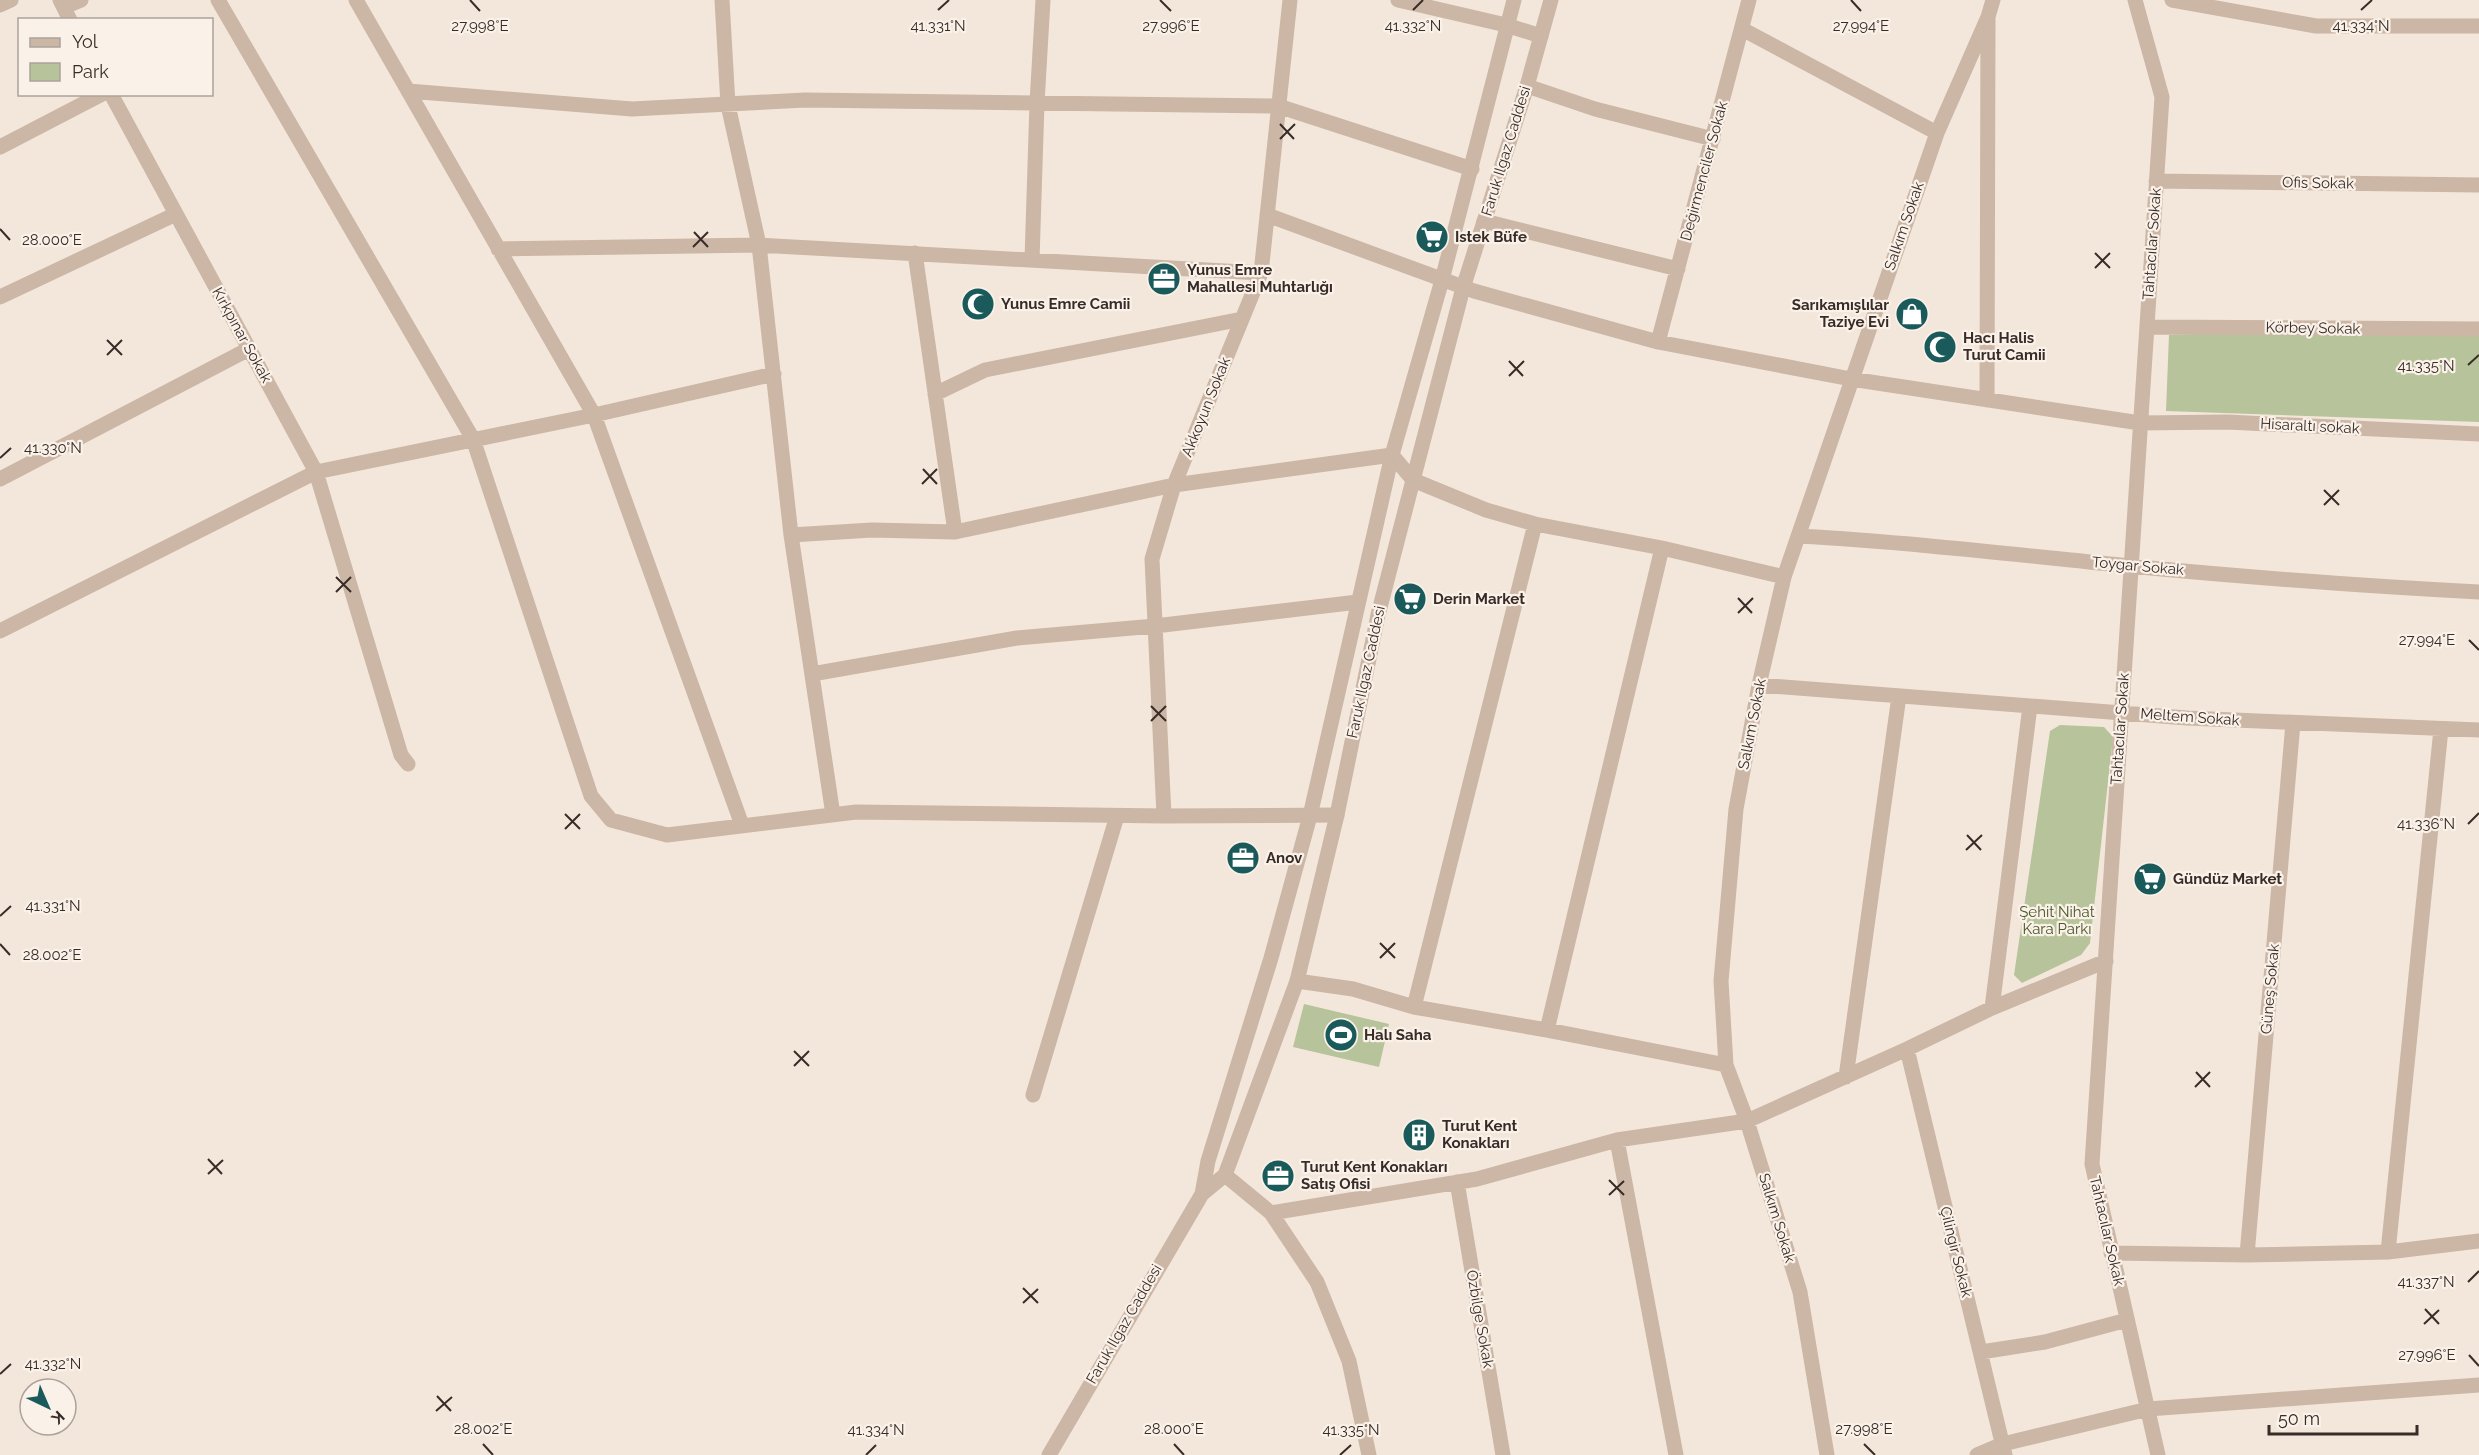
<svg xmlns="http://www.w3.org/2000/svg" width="2479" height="1455" font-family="Raleway,sans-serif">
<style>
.green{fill:#b7c39a}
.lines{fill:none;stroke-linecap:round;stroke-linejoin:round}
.minor{stroke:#ccb6a6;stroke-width:15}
.tertiary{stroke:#ccb6a6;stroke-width:15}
.ticks{fill:none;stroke:#382c28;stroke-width:2}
.labels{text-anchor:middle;stroke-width:4.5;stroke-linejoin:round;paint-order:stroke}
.street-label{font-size:15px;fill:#382c28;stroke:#faf1e8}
.poi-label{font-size:15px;font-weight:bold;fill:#382c28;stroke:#faf1e8;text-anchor:start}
.park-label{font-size:15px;fill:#49572a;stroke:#faf1e8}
.ticks-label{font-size:15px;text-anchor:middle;fill:#382c28;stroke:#faf1e8;stroke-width:4.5;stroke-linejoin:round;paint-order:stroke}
</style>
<rect width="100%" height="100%" fill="#f3e7db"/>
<path class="green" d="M2200 334 2479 336V422L2166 411 2169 335Z
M2060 725 2104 727 2113 737 2090 943 2081 955 2022 983 2014 975 2050 731Z
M1304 1004 1389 1024 1379 1067 1293 1047Z"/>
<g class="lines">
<path class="minor" d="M60 0 70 20
M218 0 473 439 591 796 611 820 667 835 856 812 1164 816 1337 815
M356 0 594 415 742 825
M722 0 728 105 759 245 791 535 833 815
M1398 0 1506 25 1541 36
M2135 0 2162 97 2092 1164 2158 1455
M2172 0 2316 26H2479
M0 5 11 0
M64 7 81 0
M1742 29 1937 133
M1527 86 1595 109 1713 139
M408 91 632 109 805 100 1278 106 1472 169
M111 94 316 472 401 755 408 764
M0 147 102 94
M2156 181 2479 185
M1267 215 1474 291 1658 342 1851 379 2140 423 2227 422 2479 434
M1484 221 1678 269
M498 249 759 245 1261 273
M915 253 955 532
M1032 260 1037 103 1043 0
M0 297 176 214
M2147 327 2479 329
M1658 342 1749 0
M935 394 985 370 1242 319
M1987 400 1988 17 1993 0
M0 479 249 349
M791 535 872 530 955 532 1174 485 1392 455 1413 480 1486 510 1535 524 1662 548 1784 577
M1798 536C1909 542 2019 555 2129 566 2245 577 2362 586 2479 592
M0 631 316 472 594 415 774 374
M812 674 1017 638 1155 626 1358 602
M1759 685 2187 718 2479 730
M1164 816 1152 559 1174 485 1261 273 1290 0
M1297 981 1353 989 1414 1007 1547 1030 1726 1065
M1414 1007 1535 524
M1992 1008 2030 706
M1547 1030 1662 548
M1907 1049 2005 1455
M1846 1077 1899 696
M1033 1095 1117 816
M1617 1140 1676 1455
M1225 1175 1271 1213 1317 1282 1349 1361 1369 1455
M1457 1182 1503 1455
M1271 1213 1477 1179 1617 1140 1747 1121 1907 1049 1992 1008 2106 961
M2388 1252 2441 729
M2111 1253 2247 1255 2388 1252 2479 1241
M2247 1255 2293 723
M1981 1352 2045 1342 2127 1320
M1827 1455 1800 1292 1747 1121 1726 1065 1721 981 1736 809 1759 685 1784 577 1937 133 1988 17
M1977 1455 2003 1444 2148 1409 2479 1385"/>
<path class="tertiary" d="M1202 1194 1208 1161 1271 958 1310 816 1392 455 1442 280 1514 0
M1049 1455 1202 1194 1225 1175 1297 981 1337 815 1378 615 1463 288 1527 86 1551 0"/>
</g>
<path class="ticks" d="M470 0 480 11M1160 0 1171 11M1851 0 1861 11M938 10 949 0M1413 10 1423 0M2361 10 2372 0M1280 124 1294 139M1280 139 1295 124M0 229 10 240M694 232 708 247M693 247 708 232M2095 253 2110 268M2095 268 2110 253M107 340 122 355M107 355 122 340M1509 361 1523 376M2468 365 2479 355M1509 376 1524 361M0 458 11 448M923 469 937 484M922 484 937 469M2324 490 2339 505M2324 505 2339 490M336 577 351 592M336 592 351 577M1738 598 1752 613M1738 613 1753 598M2469 640 2479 650M1151 706 1166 721M1151 721 1166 706M565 814 580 829M2468 824 2479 813M565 829 580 814M1967 835 1981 850M1966 850 1982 835M0 916 11 906M1380 943 1395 958M0 944 10 955M1380 958 1395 943M794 1051 809 1066M794 1066 809 1051M2196 1072 2210 1087M2195 1087 2210 1072M208 1159 222 1174M208 1174 223 1160M1609 1180 1624 1195M1609 1195 1624 1181M2468 1282 2479 1271M1023 1288 1038 1303M1023 1303 1038 1289M2425 1309 2439 1324M2424 1324 2439 1310M2469 1355 2479 1366M0 1374 11 1364M437 1396 451 1411M436 1411 452 1397M483 1444 493 1455M1174 1444 1184 1455M1864 1444 1875 1455M866 1455 876 1445M1340 1455 1351 1445"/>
<defs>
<symbol id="supermarket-disc" viewBox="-11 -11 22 22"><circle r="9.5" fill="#1b5a5b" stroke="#faf1e8"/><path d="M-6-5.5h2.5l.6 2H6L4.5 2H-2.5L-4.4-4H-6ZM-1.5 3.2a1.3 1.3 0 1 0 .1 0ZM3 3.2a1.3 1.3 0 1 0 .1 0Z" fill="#fff"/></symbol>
<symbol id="office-disc" viewBox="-11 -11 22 22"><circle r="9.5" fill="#1b5a5b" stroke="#faf1e8"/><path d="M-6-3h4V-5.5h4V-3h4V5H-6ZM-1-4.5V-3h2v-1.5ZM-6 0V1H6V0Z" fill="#fff"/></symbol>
<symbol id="mosque-disc" viewBox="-11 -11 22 22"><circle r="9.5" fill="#1b5a5b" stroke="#faf1e8"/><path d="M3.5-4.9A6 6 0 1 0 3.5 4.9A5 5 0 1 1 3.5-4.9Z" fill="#fff"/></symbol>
<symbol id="shop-disc" viewBox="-11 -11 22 22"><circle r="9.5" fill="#1b5a5b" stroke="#faf1e8"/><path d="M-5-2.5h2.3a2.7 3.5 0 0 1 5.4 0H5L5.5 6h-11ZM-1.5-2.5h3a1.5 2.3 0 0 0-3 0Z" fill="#fff"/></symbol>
<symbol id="stadium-disc" viewBox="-11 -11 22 22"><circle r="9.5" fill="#1b5a5b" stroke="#faf1e8"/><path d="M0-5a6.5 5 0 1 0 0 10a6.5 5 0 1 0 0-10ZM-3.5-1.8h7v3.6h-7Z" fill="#fff"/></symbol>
<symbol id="building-disc" viewBox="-11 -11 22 22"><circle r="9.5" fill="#1b5a5b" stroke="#faf1e8"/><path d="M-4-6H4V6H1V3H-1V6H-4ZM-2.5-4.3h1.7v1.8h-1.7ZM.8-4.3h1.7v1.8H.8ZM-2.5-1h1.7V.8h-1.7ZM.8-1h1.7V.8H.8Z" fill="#fff"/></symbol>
</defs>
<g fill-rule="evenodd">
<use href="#supermarket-disc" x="1413" y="218" width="38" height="38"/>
<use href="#office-disc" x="1145" y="260" width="38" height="38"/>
<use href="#mosque-disc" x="959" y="285" width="38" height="38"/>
<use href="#shop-disc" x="1893" y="295" width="38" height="38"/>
<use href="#mosque-disc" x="1921" y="328" width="38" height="38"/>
<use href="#supermarket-disc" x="1391" y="580" width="38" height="38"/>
<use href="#office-disc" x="1224" y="839" width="38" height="38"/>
<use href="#supermarket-disc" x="2131" y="860" width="38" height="38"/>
<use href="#stadium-disc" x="1322" y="1016" width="38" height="38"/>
<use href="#building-disc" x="1400" y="1116" width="38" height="38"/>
<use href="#office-disc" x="1259" y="1157" width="38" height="38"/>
</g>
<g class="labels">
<g class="street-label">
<text transform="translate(1506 151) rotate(-73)" y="5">Faruk Ilgaz Caddesi</text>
<text transform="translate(1704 171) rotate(-75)" y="5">Değirmenciler Sokak</text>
<text transform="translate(2318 183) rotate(1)" y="5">Ofis Sokak</text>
<text transform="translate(1904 226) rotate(-71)" y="5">Salkım Sokak</text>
<text transform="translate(2152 244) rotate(-86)" y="5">Tahtacılar Sokak</text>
<text transform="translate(2313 328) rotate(1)" y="5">Körbey Sokak</text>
<text transform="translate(242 335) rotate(61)" y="5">Kırkpınar Sokak</text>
<text transform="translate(1206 407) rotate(-68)" y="5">Akkoyun Sokak</text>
<text transform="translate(2310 426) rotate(3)" y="5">Hisaraltı sokak</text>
<text transform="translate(2138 566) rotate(5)" y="5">Toygar Sokak</text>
<text transform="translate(1366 672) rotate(-78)" y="5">Faruk Ilgaz Caddesi</text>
<text transform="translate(2190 717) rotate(4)" y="5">Meltem Sokak</text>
<text transform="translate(1752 724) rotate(-79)" y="5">Salkım Sokak</text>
<text transform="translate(2120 729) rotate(-86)" y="5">Tahtacılar Sokak</text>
<text transform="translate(2270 989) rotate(-85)" y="5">Güneş Sokak</text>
<text transform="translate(1777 1218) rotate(73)" y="5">Salkım Sokak</text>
<text transform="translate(2107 1231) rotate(77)" y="5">Tahtacılar Sokak</text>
<text transform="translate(1956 1252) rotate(76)" y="5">Çilingir Sokak</text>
<text transform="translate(1480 1319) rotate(80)" y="5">Özbilge Sokak</text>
<text transform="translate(1124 1324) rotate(-60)" y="5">Faruk Ilgaz Caddesi</text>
</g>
<g class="poi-label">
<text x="1455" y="242">Istek Büfe</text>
<text x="1187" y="275">Yunus Emre<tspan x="1187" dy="17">Mahallesi Muhtarlığı</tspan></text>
<text x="1001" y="309">Yunus Emre Camii</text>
<text x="1889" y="310" text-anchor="end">Sarıkamışlılar<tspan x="1889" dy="17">Taziye Evi</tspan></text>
<text x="1963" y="343">Hacı Halis<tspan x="1963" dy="17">Turut Camii</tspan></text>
<text x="1433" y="604">Derin Market</text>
<text x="1266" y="863">Anov</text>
<text x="2173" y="884">Gündüz Market</text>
<text x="1364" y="1040">Halı Saha</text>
<text x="1442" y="1131">Turut Kent<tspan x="1442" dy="17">Konakları</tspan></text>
<text x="1301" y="1172">Turut Kent Konakları<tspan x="1301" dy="17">Satış Ofisi</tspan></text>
</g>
<g class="park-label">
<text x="2057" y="917">Şehit Nihat<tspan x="2057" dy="17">Kara Parkı</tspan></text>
</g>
</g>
<g class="ticks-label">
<text x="938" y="31">41.331°N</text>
<text x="1413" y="31">41.332°N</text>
<text x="2361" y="31">41.334°N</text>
<text x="480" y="31">27.998°E</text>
<text x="1171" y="31">27.996°E</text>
<text x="1861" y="31">27.994°E</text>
<text x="52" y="245">28.000°E</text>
<text x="2426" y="371">41.335°N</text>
<text x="53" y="453">41.330°N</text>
<text x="2427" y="645">27.994°E</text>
<text x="2426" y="829">41.336°N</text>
<text x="53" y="911">41.331°N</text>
<text x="52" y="960">28.002°E</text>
<text x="2426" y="1287">41.337°N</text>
<text x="2427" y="1360">27.996°E</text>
<text x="53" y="1369">41.332°N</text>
<text x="483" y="1434">28.002°E</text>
<text x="1174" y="1434">28.000°E</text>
<text x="1864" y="1434">27.998°E</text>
<text x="876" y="1435">41.334°N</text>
<text x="1351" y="1435">41.335°N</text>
</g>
<rect x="18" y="18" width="195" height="78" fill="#faf1e8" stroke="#aca29b" stroke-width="1.5"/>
<rect x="30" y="38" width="30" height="9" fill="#ccb6a6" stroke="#aca29b" stroke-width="1.5"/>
<text x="72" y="48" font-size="18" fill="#382c28">Yol</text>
<rect x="30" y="63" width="30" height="18" fill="#b7c39a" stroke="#aca29b" stroke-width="1.5"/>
<text x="72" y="78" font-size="18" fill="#382c28">Park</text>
<g transform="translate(48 1407) rotate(136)"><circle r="28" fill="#faf1e8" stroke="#aca29b" stroke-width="1.5"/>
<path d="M0-4.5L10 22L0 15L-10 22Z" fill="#1b5a5b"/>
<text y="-9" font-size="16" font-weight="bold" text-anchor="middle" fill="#382c28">K</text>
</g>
<path d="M2269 1425v9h148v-9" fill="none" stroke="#382c28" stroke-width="3"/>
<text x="2278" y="1425" font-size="18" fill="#382c28" stroke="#faf1e8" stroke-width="4.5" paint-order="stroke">50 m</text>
</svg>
